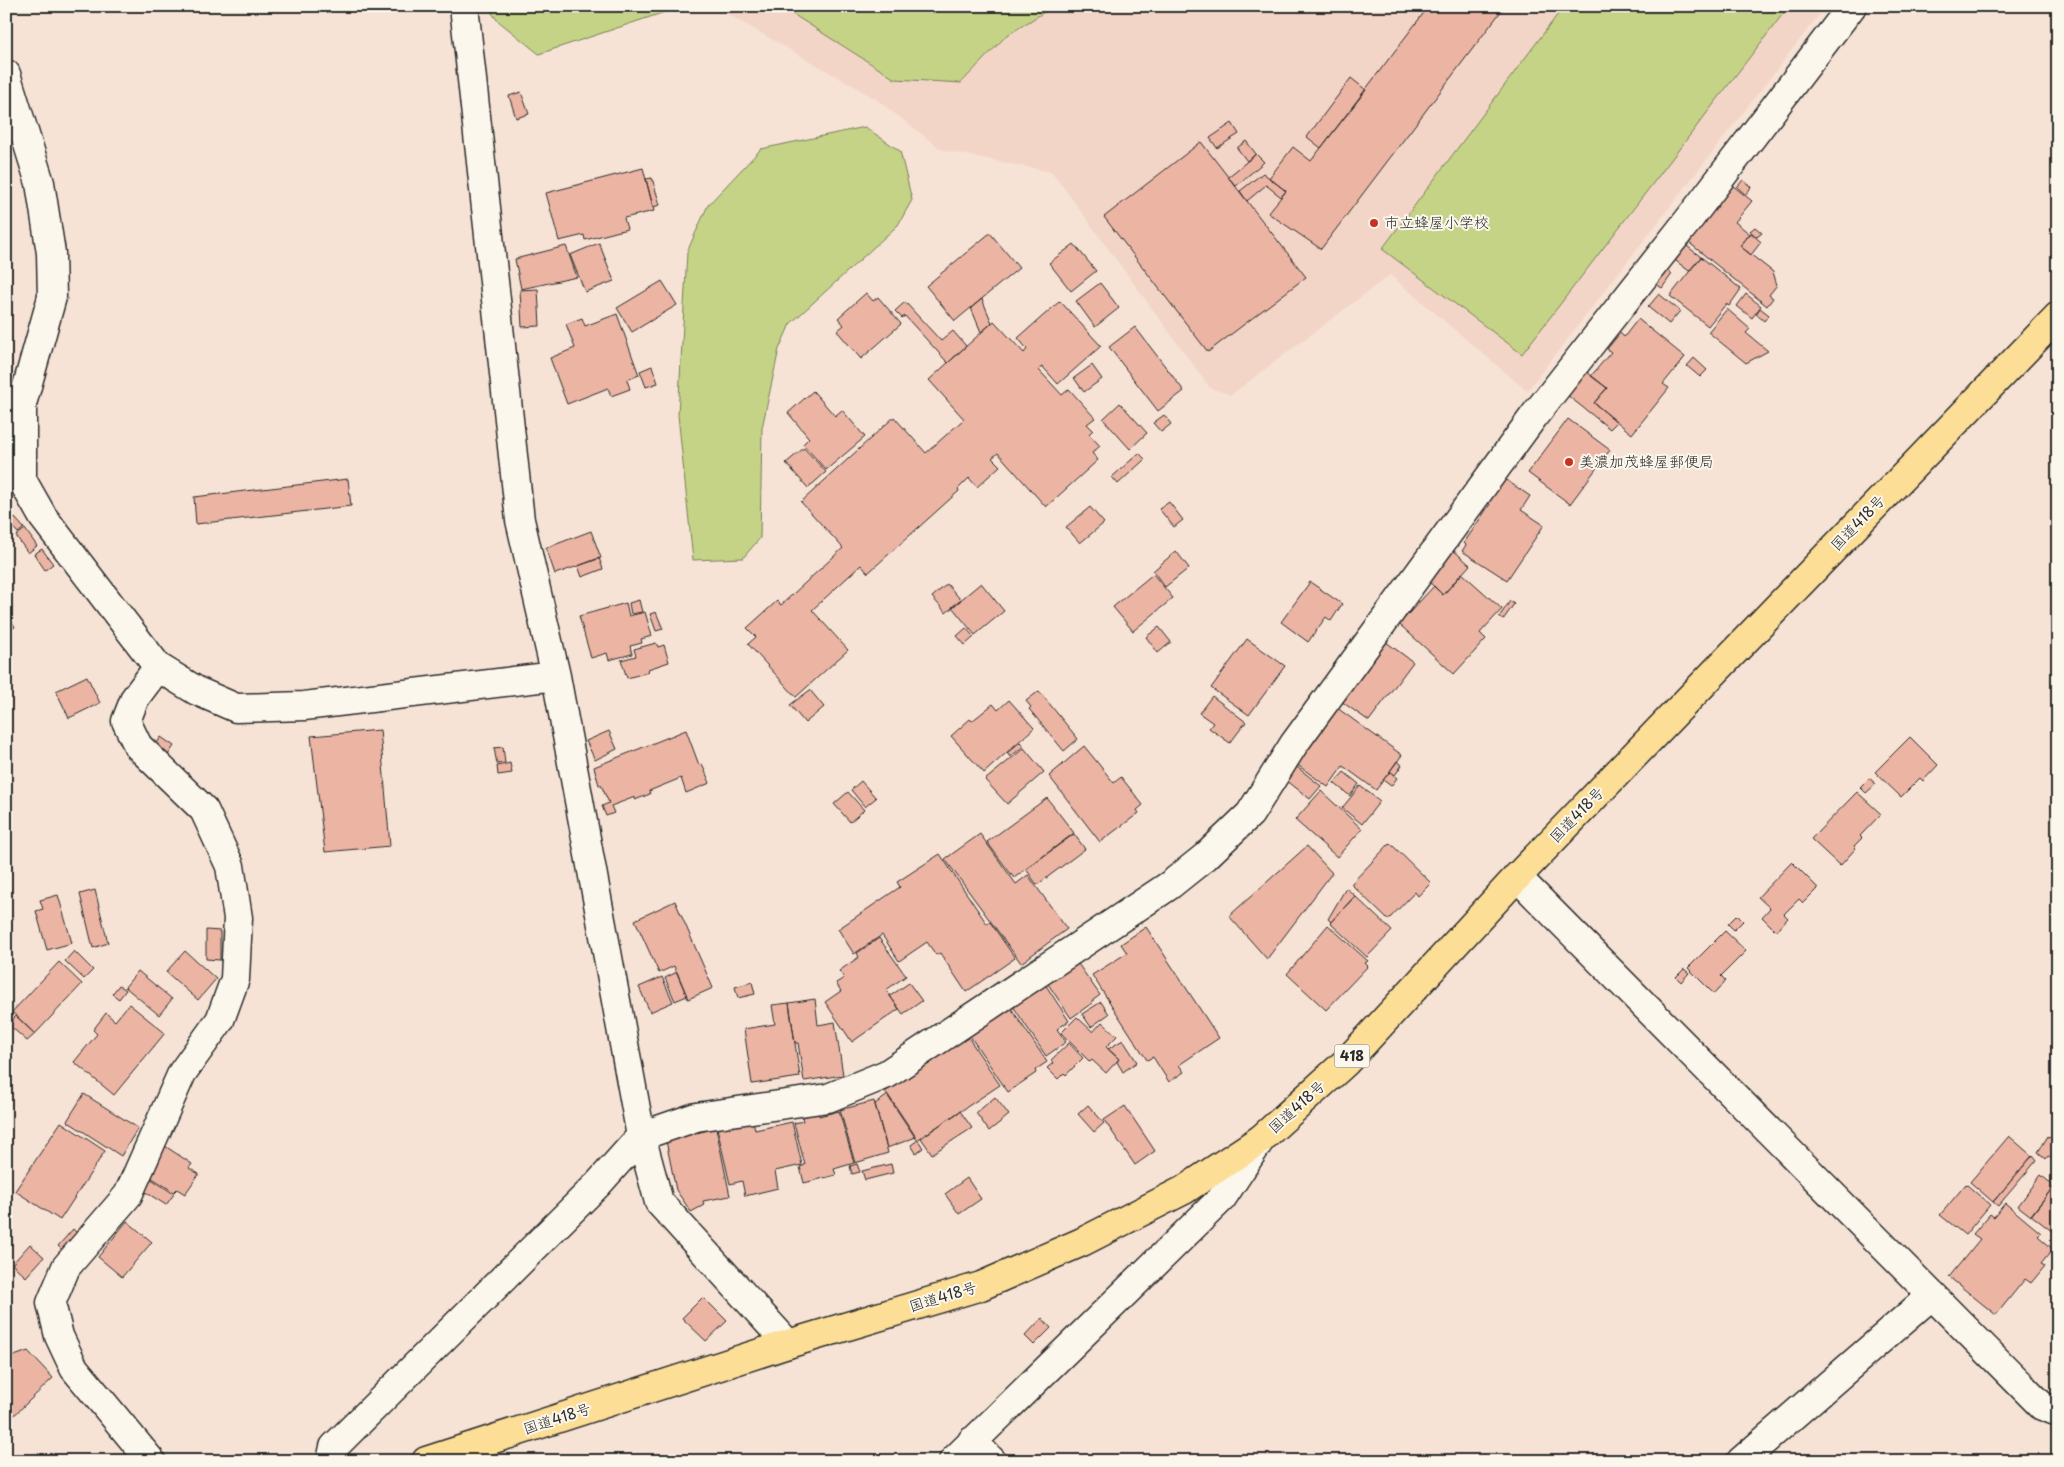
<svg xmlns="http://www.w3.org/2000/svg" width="2064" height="1467" font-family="'Playpen Sans','Klee One',sans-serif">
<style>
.built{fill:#f3d5c7}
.green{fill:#c5d387;stroke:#787f59}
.building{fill:#ecb4a3;stroke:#2b2b2b}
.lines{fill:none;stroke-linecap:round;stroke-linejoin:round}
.street-casing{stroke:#2b2b2b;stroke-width:31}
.highway-casing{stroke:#2b2b2b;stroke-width:31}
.street{stroke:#fbf7ec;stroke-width:28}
.highway{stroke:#fcde96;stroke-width:28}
.poi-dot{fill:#c8321e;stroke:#fbf7ec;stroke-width:2}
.labels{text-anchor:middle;stroke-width:4;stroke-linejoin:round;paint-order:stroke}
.shield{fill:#fbf7ec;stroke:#696865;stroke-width:1}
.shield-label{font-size:14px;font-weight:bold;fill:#2b2b2b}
.poi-label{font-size:15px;fill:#2b2b2b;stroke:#fbf7ec;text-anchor:start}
.street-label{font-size:15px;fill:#2b2b2b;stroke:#fbf7ec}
</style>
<rect width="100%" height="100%" fill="#f6e3d6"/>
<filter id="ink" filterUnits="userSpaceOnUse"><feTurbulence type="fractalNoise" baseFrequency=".02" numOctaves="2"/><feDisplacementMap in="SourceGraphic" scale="10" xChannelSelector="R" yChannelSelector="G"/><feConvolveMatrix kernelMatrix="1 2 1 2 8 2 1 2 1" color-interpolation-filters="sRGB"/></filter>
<g filter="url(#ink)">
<path class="built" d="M713 6H1826L1527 391 1390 275 1231 395 1210 388 1052 172 942 150 876 99Z"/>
<path class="green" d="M487 6H675L674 9 539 54 497 20Z
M780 6H1054L1006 36 961 83 895 79Z
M1564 6H1789L1522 354 1382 249Z
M865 127 900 151 912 200 898 225 790 324 779 349 762 428 760 538 743 558 693 560 678 415 687 252 708 205 761 149Z"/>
<path class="building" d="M1429 6H1505L1321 249 1268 213 1286 191 1269 178 1293 147 1311 161Z
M1351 78 1366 90 1321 148 1307 137Z
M521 92 529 114 516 118 509 96Z
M1232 123 1239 134 1217 148 1210 138Z
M1246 141 1256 154 1247 161 1237 148Z
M1201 142 1306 277 1208 352 1104 217Z
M1256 154 1264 162 1236 186 1228 177Z
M643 168 654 211 624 218 627 229 585 240 584 235 559 241 546 193Z
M1263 173 1286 191 1281 197 1266 185 1247 201 1240 191Z
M652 178 660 205 653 207 646 179Z
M1743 180 1751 187 1746 195 1737 187Z
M1732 185 1752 201 1735 222 1750 234 1740 246 1773 272 1777 285 1769 295 1773 298 1767 306 1687 241Z
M1755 227 1762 233 1757 237 1750 231Z
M990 233 1019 268 955 321 926 286Z
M1751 233 1761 242 1751 255 1740 246Z
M599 243 614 281 585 292 570 255Z
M1683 243 1701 257 1689 271 1672 258Z
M1074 244 1096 271 1071 291 1049 263Z
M566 246 577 277 521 289 515 259Z
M1701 257 1741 289 1729 306 1726 304 1708 326 1670 296Z
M1663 267 1672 274 1662 288 1653 282Z
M662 281 677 305 632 332 617 308Z
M1100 283 1119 308 1095 327 1076 301Z
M538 289 540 326 522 327 520 290Z
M866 293 873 301 878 297 901 324 861 359 837 331 844 325 838 318Z
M1659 294 1680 311 1669 324 1648 307Z
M1746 294 1761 306 1752 318 1737 306Z
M982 299 992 323 981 332 971 308Z
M1060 301 1101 346 1058 384 1042 366 1039 370 1062 395 1069 389 1095 418 1087 424 1093 430 1089 434 1100 446 1092 453 1098 460 1046 507 998 453 992 458 1000 466 977 487 969 478 958 489 959 491 868 573 861 565 812 610 848 650 796 697 748 644 756 637 747 628 777 601 781 605 843 548 801 502 894 417 926 453 964 419 929 380 994 321 1024 353 1027 349 1018 338Z
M905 302 941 341 953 331 966 346 948 363 905 316 902 318 895 311Z
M1760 308 1769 315 1764 321 1756 314Z
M1727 309 1750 329 1746 333 1768 351 1746 363 1708 332Z
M617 314 639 375 627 380 630 389 611 396 608 388 567 404 550 358 575 348 566 324 582 318 585 326Z
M1638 319 1685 357 1663 384 1669 388 1632 434 1594 403 1607 388 1591 376 1611 352 1607 349 1620 333 1624 337Z
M1135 327 1184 391 1158 411 1109 347Z
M1694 358 1707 370 1700 377 1687 366Z
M1092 365 1102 379 1084 392 1074 378Z
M652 366 658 383 646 387 640 371Z
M1587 372 1607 388 1594 403 1617 422 1610 429 1567 395Z
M813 391 835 416 842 410 865 437 826 470 803 444 809 438 788 413Z
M1120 403 1147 433 1130 449 1103 419Z
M1164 415 1171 424 1161 432 1153 423Z
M1568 419 1610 450 1570 504 1528 473Z
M804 448 826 472 808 488 786 463Z
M1139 453 1145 459 1118 484 1112 477Z
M1503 478 1530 496 1521 510 1544 525 1507 580 1462 551 1466 545 1464 543 1490 504 1487 502Z
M348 479 351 506 196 524 194 497Z
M1169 502 1183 520 1174 527 1159 509Z
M1090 507 1104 523 1080 543 1066 527Z
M15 518 24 528 18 533 9 523Z
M25 529 37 546 28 553 16 536Z
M591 531 601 558 555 574 546 548Z
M42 549 53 564 45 570 34 554Z
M1452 549 1470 565 1443 595 1426 579Z
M1176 551 1189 568 1165 587 1153 571Z
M599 558 603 569 582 577 578 566Z
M1462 573 1502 609 1480 633 1486 639 1454 674 1399 624 1434 586 1443 595Z
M1153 574 1173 598 1133 631 1113 607Z
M1310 582 1342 604 1331 621 1326 617 1308 642 1281 622Z
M981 583 1004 611 975 635 952 607Z
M947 584 961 600 946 613 932 597Z
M639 600 642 612 631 614 629 603Z
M1510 601 1514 604 1503 620 1499 617Z
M626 603 629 616 645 612 652 636 641 639 642 643 630 646 632 654 609 660 607 653 591 658 579 616Z
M656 612 663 629 656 631 650 614Z
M10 618 15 627 6 631V620Z
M1159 627 1171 642 1158 653 1146 637Z
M966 628 974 637 965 645 957 636Z
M1247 639 1285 666 1249 715 1211 688Z
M1382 639 1413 662 1369 721 1338 699Z
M656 643 658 647 664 645 669 662 648 669 649 672 627 678 621 660 636 656 634 649Z
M87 676 100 703 69 718 56 691Z
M810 690 824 707 805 723 790 705Z
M1039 691 1078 739 1064 751 1029 709 1031 707 1026 701Z
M1212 696 1246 722 1230 743 1209 728 1213 723 1199 713Z
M1009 700 1034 728 984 773 951 736 970 719 972 721 993 704 998 710Z
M1333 705 1402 755 1376 790 1343 766 1328 787 1292 761Z
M380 730 390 846 325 852 311 736Z
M686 730 699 765 702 764 710 783 686 793 681 778 649 791 650 794 635 800V797L611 806 614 813 606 816 602 806 609 803 601 785H599L594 767Z
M609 731 617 749 595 760 586 741Z
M161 737 174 746 166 758 153 749Z
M1910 737 1938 765 1923 781 1920 778 1901 797 1875 772Z
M1020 742 1024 746 1010 757 1007 753Z
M1084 746 1114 783 1121 777 1143 805 1137 810 1139 813 1100 842 1049 776Z
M503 747 505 763 497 764 494 748Z
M1024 748 1044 772 1007 804 985 780Z
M1397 761 1402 765 1395 775 1390 771Z
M510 763 512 773 498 775 497 766Z
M1292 763 1321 786 1310 799 1281 776Z
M1344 772 1359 784 1350 796 1334 783Z
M1390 772 1397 778 1391 786 1383 780Z
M1869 778 1876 784 1866 793 1860 787Z
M861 781 876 798 865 807 851 790Z
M1360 786 1380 801 1362 824 1342 808Z
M1321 791 1362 829 1337 857 1295 820Z
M848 792 864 810 850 822 834 804Z
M1857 792 1881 814 1860 836 1862 838 1854 846 1856 848 1840 866 1811 839Z
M1047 798 1074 833 1014 878 987 842Z
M980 834 1016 884 1028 875 1067 929 1021 963 945 859Z
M1074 834 1085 849 1037 885 1026 869Z
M1390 843 1431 883 1418 896 1415 892 1388 920 1351 884Z
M1307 846 1332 873 1267 959 1229 916Z
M940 854 987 924 990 922 1015 958 966 992 940 953 936 955 927 942 899 961 882 935 854 954 838 929 900 887 897 882Z
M1792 862 1818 888 1803 903 1799 899 1784 914 1788 918 1776 931 1762 917 1770 908 1758 897Z
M1346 888 1355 896 1331 922 1328 919Z
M95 890 108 943 93 948 80 894Z
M58 895 72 943 47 950 36 911 43 909 40 900Z
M1355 896 1392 931 1367 957 1330 923Z
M675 901 713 988 688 999 674 966 659 973 635 920Z
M1737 915 1743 921 1734 930 1728 924Z
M1328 925 1368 961 1365 963 1368 966 1326 1010 1287 974Z
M1146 927 1219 1038 1179 1065 1184 1072 1169 1082 1153 1057 1147 1060 1092 975 1127 953 1121 944Z
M206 930 220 931V960L206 959Z
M1725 931 1746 951 1721 976 1726 981 1714 994 1688 968Z
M879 938 906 976 886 990 899 1009 852 1042 825 1002 841 991 836 983 844 978 839 971 859 957 857 953Z
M74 951 93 970 84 979 65 961Z
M185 951 216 979 198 1000 166 972Z
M1076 961 1100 995 1091 1002 1092 1003 1071 1018 1046 981Z
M59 962 82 984 35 1034 12 1012Z
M1684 969 1689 973 1681 982 1676 977Z
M138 971 172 999 159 1015 125 987Z
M677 972 687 996 675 1001 665 978Z
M662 977 673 1002 650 1012 639 987Z
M752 982 755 994 738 998 735 987Z
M909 983 922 1001 903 1014 890 996Z
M1045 984 1069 1021 1057 1029 1066 1042 1046 1056 1013 1006Z
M119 985 126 990 119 999 112 994Z
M815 999 818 1025 835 1022 843 1075 804 1081 798 1043H795L789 1003Z
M1101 1002 1109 1014 1091 1027 1082 1014Z
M789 1003 800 1077 752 1084 744 1029 775 1024 772 1005Z
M129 1004 165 1033 114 1095 74 1062 97 1034 93 1030 106 1013 115 1021Z
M1011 1008 1047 1062 1035 1070 1036 1073 1008 1092 970 1036Z
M16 1016 35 1034 27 1041 8 1024Z
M1077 1017 1093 1032 1102 1022 1117 1036 1106 1047 1119 1059 1106 1073 1092 1060 1090 1062 1061 1033Z
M968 1037 1000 1085 917 1140 885 1092Z
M1123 1040 1137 1062 1123 1072 1117 1062 1119 1059 1108 1049Z
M1069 1043 1083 1058 1066 1075 1064 1073 1058 1079 1047 1068 1053 1063 1051 1060Z
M84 1094 138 1128 121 1156 67 1121Z
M888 1095 916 1137 887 1148 875 1104Z
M995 1097 1009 1115 989 1131 976 1113Z
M874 1101 888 1153 855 1163 840 1110Z
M1088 1105 1104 1123 1094 1132 1078 1114Z
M1125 1106 1155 1151 1135 1165 1104 1120Z
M839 1111 854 1163 834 1169 836 1175 804 1183 800 1167 805 1165 794 1123 803 1121 802 1117 818 1113 819 1116Z
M960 1111 972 1128 932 1154 921 1138Z
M753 1120 755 1130 792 1122 802 1165 775 1171 778 1188 745 1196 742 1181 730 1184 717 1128Z
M61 1122 105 1151 60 1220 15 1191Z
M716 1128 730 1196 703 1201 704 1205 691 1212 676 1190 666 1141Z
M2009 1136 2032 1156 1993 1202 1970 1182Z
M2048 1136 2058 1145V1155L2054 1160 2048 1156 2046 1159 2038 1152Z
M918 1140 923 1148 916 1153 911 1145Z
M165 1146 192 1164 189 1168 199 1174 185 1194 177 1189 174 1192 146 1174Z
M2033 1155 2037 1160 1998 1206 1993 1202Z
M857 1164 860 1172 852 1174 850 1166Z
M891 1164 893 1173 865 1180 862 1171Z
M2041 1175 2054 1186 2031 1216 2018 1206Z
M147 1176 174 1194 166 1205 139 1188Z
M967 1178 981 1199 959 1214 945 1194Z
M1966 1184 1990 1205 1965 1235 1940 1215Z
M2054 1186 2058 1188V1236L2031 1215Z
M2005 1203 2041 1233 2038 1236 2053 1249 2041 1264 2045 1266 2031 1283 2025 1279 1996 1315 1949 1277 1980 1239 1973 1234 1990 1214 1994 1217Z
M127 1221 152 1242 122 1277 98 1257Z
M73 1229 80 1236 65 1253 58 1246Z
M30 1244 44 1257 26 1277 12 1264Z
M703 1297 727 1321 706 1341 682 1318Z
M1042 1318 1051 1328 1034 1345 1025 1336Z
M28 1351 53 1378 6 1423V1359Z"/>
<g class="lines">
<defs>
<path id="street" d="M464 6 520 520 556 676 641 1136 659 1202 788 1344
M6 74 40 183 51 253 52 297 22 404V480L43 517 158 667 135 698 126 721 138 746 204 810 230 866 238 918 235 979 220 1020 182 1073 128 1195 66 1267 51 1303 59 1336 74 1368 151 1461
M158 667 197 691 236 708 304 706 556 676
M1517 877 2042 1406 2058 1412
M972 1441 992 1461
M331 1461 334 1447 599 1183 641 1136 696 1117 828 1098 887 1074 1170 885 1205 857 1250 814 1294 744 1534 416 1690 218 1852 6
M953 1461 1222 1198 1261 1139
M1741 1461 1932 1295"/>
<path id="highway" d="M426 1461 788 1344 981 1286 1082 1242 1184 1190 1261 1139 1346 1062 1517 877 2058 316"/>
</defs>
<use href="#street" class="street-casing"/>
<use href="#highway" class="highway-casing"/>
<use href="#street" class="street"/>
<use href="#highway" class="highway"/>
</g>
</g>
<g class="poi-dot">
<circle cx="1374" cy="223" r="5"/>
<circle cx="1569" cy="462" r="5"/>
</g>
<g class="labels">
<rect class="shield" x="1334.5" y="1044.5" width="35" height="23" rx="4"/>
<g class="shield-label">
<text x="1352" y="1061">418</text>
</g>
<g class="poi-label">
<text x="1384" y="228">市立蜂屋小学校</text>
<text x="1579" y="467">美濃加茂蜂屋郵便局</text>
</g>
<g class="street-label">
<text transform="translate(1858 523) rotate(-46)" y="5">国道418号</text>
<text transform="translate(1577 815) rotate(-46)" y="5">国道418号</text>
<text transform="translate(1297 1107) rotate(-42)" y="5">国道418号</text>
<text transform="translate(943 1297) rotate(-17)" y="5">国道418号</text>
<text transform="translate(557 1419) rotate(-18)" y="5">国道418号</text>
</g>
</g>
<rect width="2064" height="1467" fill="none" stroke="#fbf7ec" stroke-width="25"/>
<rect x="12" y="12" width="2039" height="1442" fill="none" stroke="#2b2b2b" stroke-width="2" filter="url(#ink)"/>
</svg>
